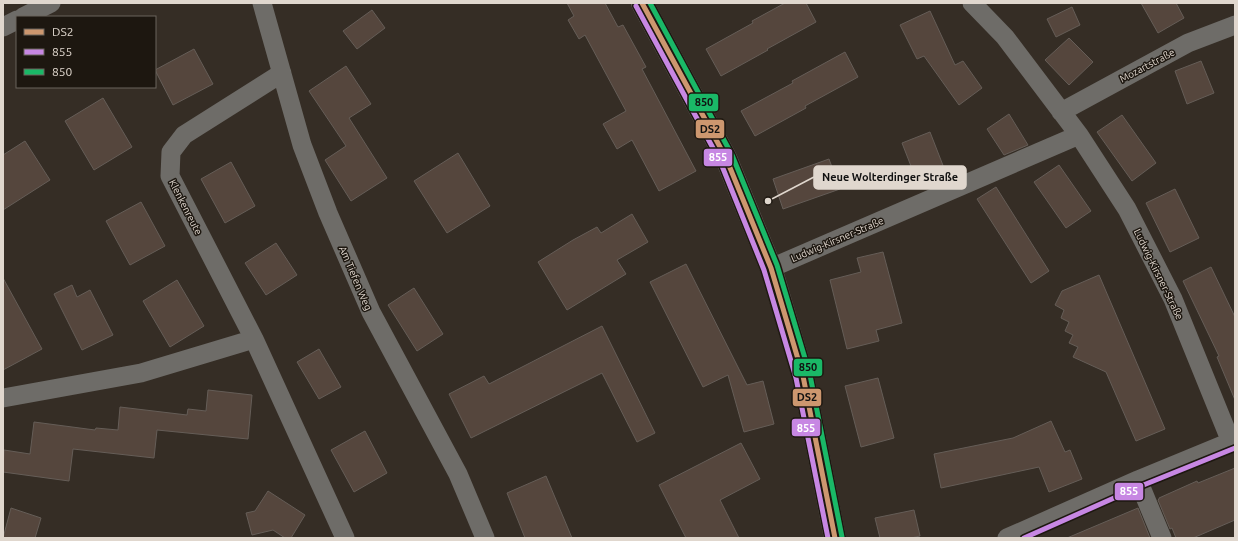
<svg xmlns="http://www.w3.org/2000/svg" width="1238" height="541" font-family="Ubuntu,sans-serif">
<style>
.building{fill:#55463d;stroke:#655d57}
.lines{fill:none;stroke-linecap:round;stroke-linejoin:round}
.street{stroke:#6e6c68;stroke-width:19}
.secondary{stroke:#68645f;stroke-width:22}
.bus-1-casing{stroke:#1d1710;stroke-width:8}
.bus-2-casing{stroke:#1d1710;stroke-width:8}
.bus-3-casing{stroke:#1d1710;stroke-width:8}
.bus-1{stroke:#cd976f;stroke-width:5}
.bus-2{stroke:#c787e3;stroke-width:5}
.bus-3{stroke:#1ab867;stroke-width:5}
.labels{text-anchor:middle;stroke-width:3;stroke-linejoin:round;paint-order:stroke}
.street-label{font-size:10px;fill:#e0d7ce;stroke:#1d1710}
.leader{fill:none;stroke:#e0d7ce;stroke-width:1.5}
.callout-dot{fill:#e0d7ce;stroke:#1d1710;stroke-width:1.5}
.callout{fill:#e0d7ce;stroke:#e0d7ce;stroke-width:1.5}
.callout-label{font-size:11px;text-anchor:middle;font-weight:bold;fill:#111}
.line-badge{stroke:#1d1710;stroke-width:1.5}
.badge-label{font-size:11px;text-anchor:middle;font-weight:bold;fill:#fff}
.pale-badge-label{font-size:11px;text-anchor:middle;font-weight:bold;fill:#111}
</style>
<rect width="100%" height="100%" fill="#352d25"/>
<path class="building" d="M567 3H605L618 27 623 25 646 67 642 69 696 171 659 191 632 140 617 149 603 124 626 111 585 35 579 39 568 20 574 16Z
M785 3H806L816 22 767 49 768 50 721 76 706 49 753 23 752 21Z
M1141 3H1176L1184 18 1158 33Z
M1072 7 1080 25 1056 37 1047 19Z
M372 10 385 28 357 49 343 31Z
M930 11 955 65 963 61 982 88 959 105 924 56 917 59 900 25Z
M1069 38 1093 62 1069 85 1045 60Z
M194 49 213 84 173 105 155 70Z
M845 52 858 77 805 106 806 108 755 136 741 111 793 83 792 81Z
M1201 61 1214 93 1187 104 1175 71Z
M346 66 371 104 349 118 387 178 351 201 325 160 346 146 309 91Z
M103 98 132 147 94 170 65 121Z
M1009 114 1028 145 1004 155 987 129Z
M1122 115 1156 163 1132 181 1097 132Z
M930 132 944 168 916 179 902 143Z
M25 141 50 180 3 210V155Z
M458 153 490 206 447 233 414 181Z
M829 159 840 189 783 209 773 179Z
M231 162 255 206 225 223 201 179Z
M1059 165 1091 211 1066 228 1034 182Z
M996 187 1049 271 1031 283 977 199Z
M1175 189 1199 238 1170 252 1146 203Z
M141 202 165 246 130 265 106 221Z
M632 214 648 242 617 260 626 274 567 310 538 262 573 240 597 227 601 233Z
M276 243 297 275 266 295 245 263Z
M883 252 902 323 876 330 879 341 847 349 830 280 861 272 857 258Z
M686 264 747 385 763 381 774 424 744 432 728 375 703 387 650 282Z
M1211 267 1235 317V400L1217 357 1219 356 1183 281Z
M1099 275 1165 429 1136 441 1106 372 1073 357 1078 347 1069 343 1073 335 1065 331 1069 322 1061 318 1064 310 1055 305 1062 291Z
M3 278 42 349 3 370Z
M177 280 204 326 170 347 143 301Z
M72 285 77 297 90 290 113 335 82 350 54 294Z
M414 288 443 334 417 351 388 305Z
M602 326 655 433 637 442 602 373 471 438 449 394 484 376 489 384Z
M319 349 341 387 319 399 297 362Z
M878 378 894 438 861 447 845 386Z
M208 390 252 395 248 439 157 430 154 458 73 449 69 481 3 472 4 450 30 454 34 422 95 430 96 428 118 430 120 407 187 415 188 409 206 411Z
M1051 421 1065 452 1070 450 1082 479 1049 492 1039 467 941 488 934 454 1013 438Z
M365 431 387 473 354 492 331 450Z
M741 443 760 479 720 500 739 538H686L659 485Z
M1235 468V520L1193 538H1176L1172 528 1170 529 1158 500 1159 499V498L1197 481 1198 483Z
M546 476 572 538H525L507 493Z
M268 491 305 515 291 538H285L273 530 252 535 246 513 255 511Z
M11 508 41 518 35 538H3Z
M1138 508 1150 538H1067Z
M914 510 920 536 911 538H880L875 518Z"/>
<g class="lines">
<path class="street" d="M262 3 302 145 328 213 371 312 458 474 485 538
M972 3 1005 37 1079 135 1127 209 1173 299 1231 442
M23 17 51 3
M3 27 17 20
M282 73 184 135 171 152 170 176 254 339 345 538
M1061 112 1188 43 1235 25
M771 268 1079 135
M3 398 141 373 254 339
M1138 480 1162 538
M1007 538 1138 480 1235 440"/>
<path class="secondary" d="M642 3 726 158 771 268 803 376 835 538"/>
<defs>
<path id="bus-1" d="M642 3 726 158 771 268 803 376 835 538"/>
<path id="bus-2" d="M636 6 720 161 764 270 796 378 828 538
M1024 538 1141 486 1235 448"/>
<path id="bus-3" d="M650 3 732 155 777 265 810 375 842 537"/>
</defs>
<use href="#bus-1" class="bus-1-casing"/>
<use href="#bus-2" class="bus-2-casing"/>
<use href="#bus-3" class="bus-3-casing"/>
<use href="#bus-1" class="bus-1"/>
<use href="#bus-2" class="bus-2"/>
<use href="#bus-3" class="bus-3"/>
</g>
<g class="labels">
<g class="street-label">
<text transform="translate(1147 65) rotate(-28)" y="4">Mozartstraße</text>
<text transform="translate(186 207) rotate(63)" y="4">Klenkenreute</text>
<text transform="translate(837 239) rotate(-23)" y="4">Ludwig-Kirsner-Straße</text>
<text transform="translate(1159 274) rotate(64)" y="4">Ludwig-Kirsner-Straße</text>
<text transform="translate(356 278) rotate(67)" y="4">Am Tiefen Weg</text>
</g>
</g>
<path class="leader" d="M768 201L814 177"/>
<circle class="callout-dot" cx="768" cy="201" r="4"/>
<rect class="callout" x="814" y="166" width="152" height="23" rx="4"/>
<g class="callout-label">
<text x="890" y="181">Neue Wolterdinger Straße</text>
</g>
<g class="line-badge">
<rect x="688" y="93" width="31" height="19" rx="4" fill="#1ab867"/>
<rect x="695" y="119" width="30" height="20" rx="4" fill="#cd976f"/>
<rect x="703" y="148" width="30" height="19" rx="4" fill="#c787e3"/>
<rect x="793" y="358" width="30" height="19" rx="4" fill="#1ab867"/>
<rect x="792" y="388" width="30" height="19" rx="4" fill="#cd976f"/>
<rect x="791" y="418" width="30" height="19" rx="4" fill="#c787e3"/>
<rect x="1114" y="482" width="30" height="19" rx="4" fill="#c787e3"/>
</g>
<g class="badge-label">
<text x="718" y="161">855</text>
<text x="806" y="432">855</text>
<text x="1129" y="495">855</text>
</g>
<g class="pale-badge-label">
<text x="704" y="106">850</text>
<text x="710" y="133">DS2</text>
<text x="808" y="371">850</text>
<text x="807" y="401">DS2</text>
</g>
<rect width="1238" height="541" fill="none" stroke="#e0d7ce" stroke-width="8"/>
<rect x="16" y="16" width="140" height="72" fill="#1d1710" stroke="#6b645c"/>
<rect x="24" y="29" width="20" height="6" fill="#cd976f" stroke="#6b645c"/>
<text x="52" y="36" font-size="12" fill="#e0d7ce">DS2</text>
<rect x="24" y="49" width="20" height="6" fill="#c787e3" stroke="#6b645c"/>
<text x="52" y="56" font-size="12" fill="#e0d7ce">855</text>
<rect x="24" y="69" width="20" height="6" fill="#1ab867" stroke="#6b645c"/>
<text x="52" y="76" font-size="12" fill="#e0d7ce">850</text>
</svg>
